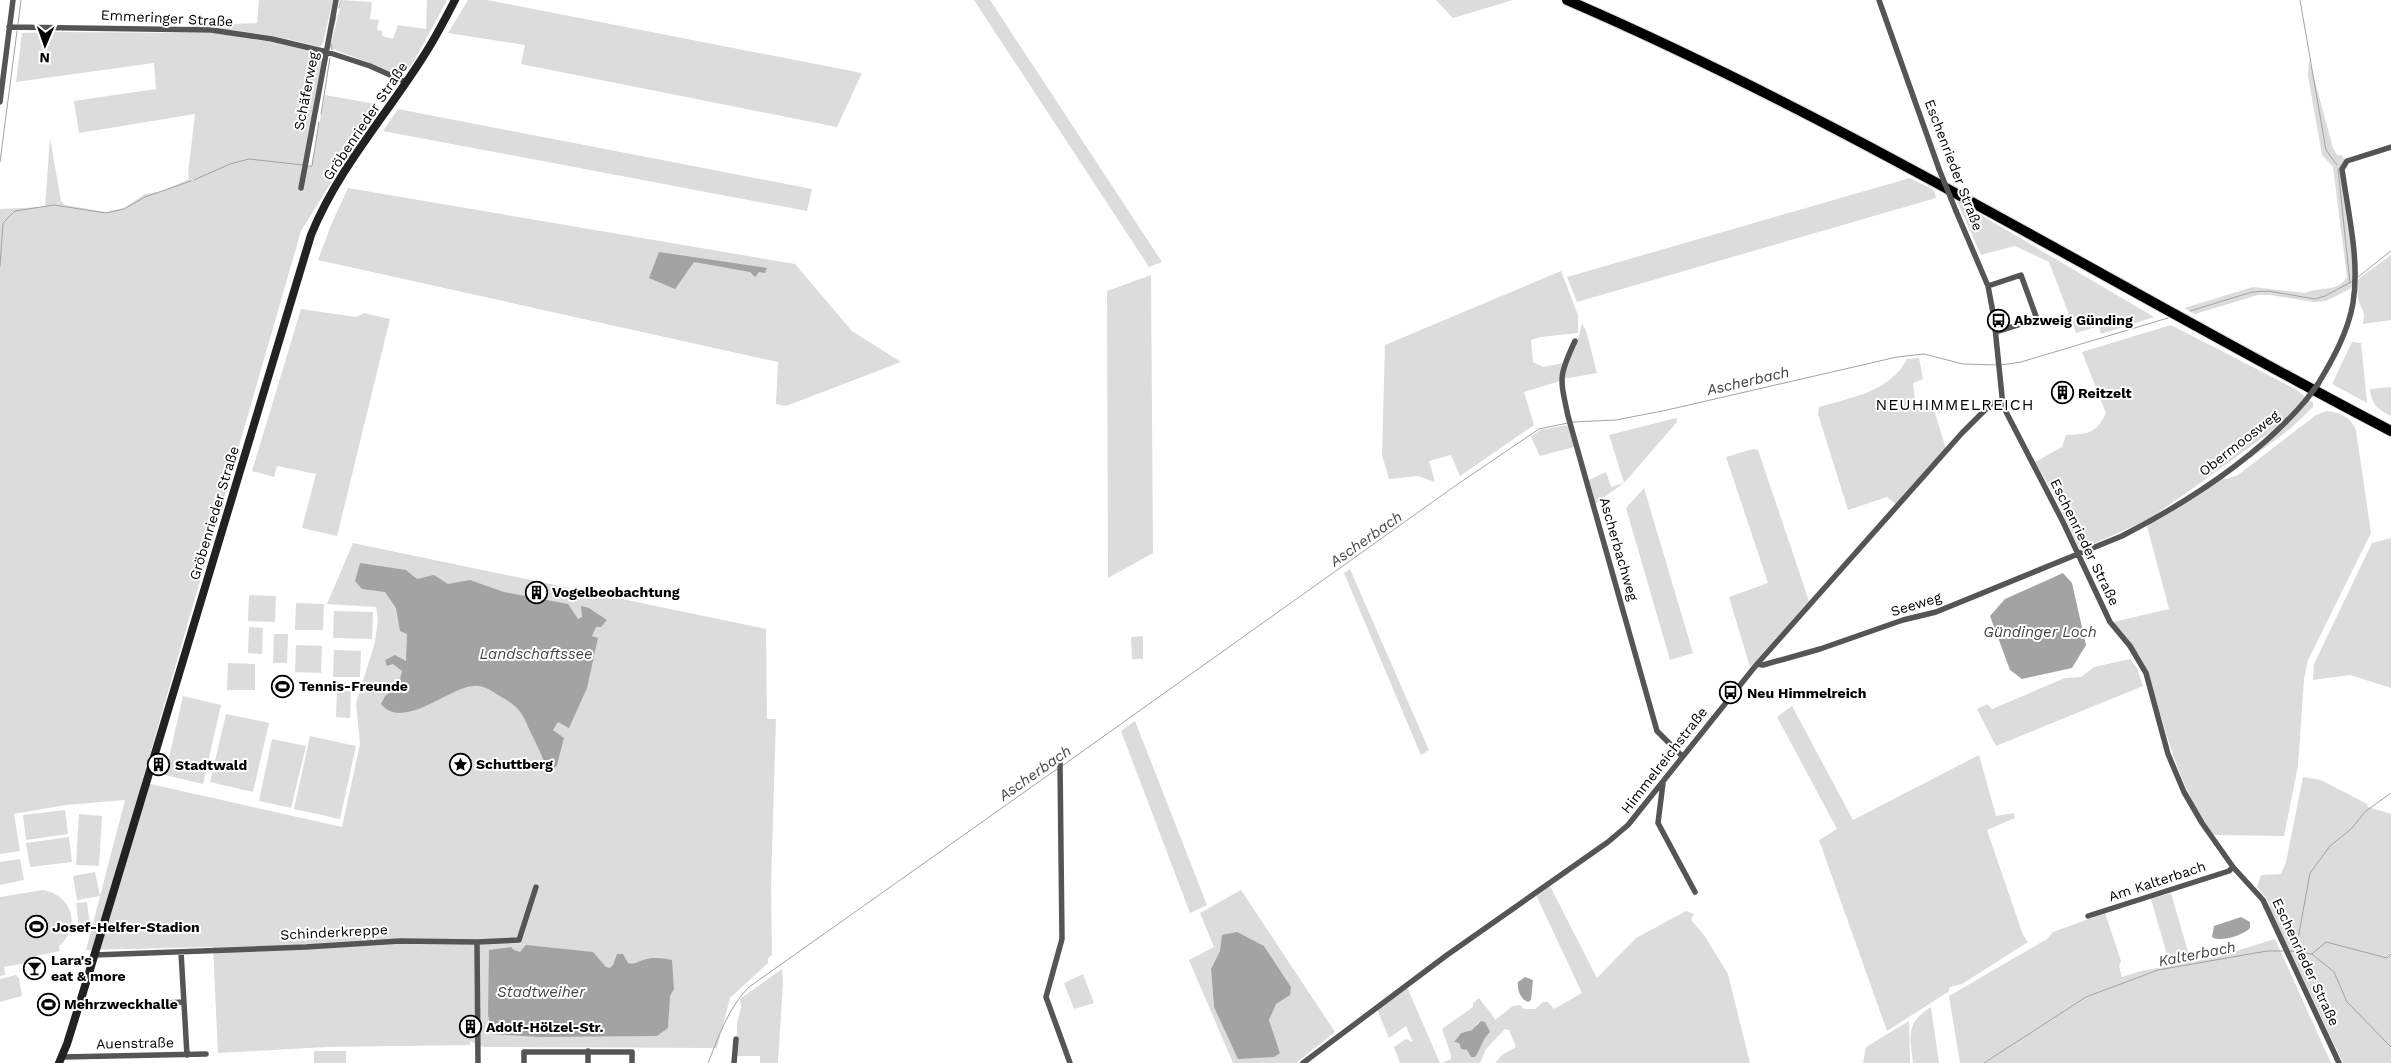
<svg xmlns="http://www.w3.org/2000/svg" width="2391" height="1063" font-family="'Work Sans',sans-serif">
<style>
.green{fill:#dcdcdc;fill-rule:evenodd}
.water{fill:#a3a3a3}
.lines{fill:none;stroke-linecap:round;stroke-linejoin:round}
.stream{stroke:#a3a3a3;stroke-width:1}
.highway-casing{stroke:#dbdbdb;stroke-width:12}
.street{stroke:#555;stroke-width:5.5}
.secondary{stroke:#222;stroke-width:8}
.highway{stroke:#000;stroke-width:10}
.street-bridge{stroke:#555;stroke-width:5.5}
.labels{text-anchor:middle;stroke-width:4;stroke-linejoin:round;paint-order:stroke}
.street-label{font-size:14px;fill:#000;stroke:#fff}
.poi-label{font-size:14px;font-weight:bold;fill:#000;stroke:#fff;text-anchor:start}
.water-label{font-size:15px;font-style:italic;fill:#444;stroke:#fff}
.quarter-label{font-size:16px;letter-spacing:1px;fill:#000;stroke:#fff}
</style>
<rect width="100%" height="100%" fill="#fff"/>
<path class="green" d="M259 0H333L323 43 320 47C274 35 230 28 183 26L257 23Z
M342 0 372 2 370 19 379 20 377 30 382 31V36L393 39 398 25 426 29 427 0H447L413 63 405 73 398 74 330 48Z
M468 0H487L862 73 837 127 521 64 525 45 448 33Z
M974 0H990L1162 262 1149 267Z
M1436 0H1513L1453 18Z
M56 32 214 33 277 43 319 53 323 61 303 164 311 166 325 95 376 104 366 126 301 231 142 782 342 827 360 744 356 703 375 642 378 618 376 607 327 604 353 543 766 629 767 719H776L771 885 772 955 768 958V963L730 998 717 1048 483 1047 470 1041V1045L327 1047 218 1053 213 947 86 950 125 800 66 805 14 814 20 851 0 854V209L45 207 50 138 61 201 65 205 106 212 124 208 145 194 163 191 189 179 188 174 195 114 79 133 74 101 156 89 154 63 16 82 22 33Z
M2309 59 2333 148 2337 155H2342L2345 161 2341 168 2353 259V285L2350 289 2326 301 2314 302 2270 295H2258L2195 314 2184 308 2253 287 2305 293C2319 286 2338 293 2347 277L2333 167 2322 155 2308 76Z
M398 109 812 189 807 211 383 131Z
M1910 178 1934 190 1936 198 1577 302 1567 277Z
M348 188 795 264 852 331 901 362 786 406 776 404 778 362 318 260 331 225Z
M1957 201 2154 317 2101 334 2099 326 2076 333 2049 262 2015 246 1981 255Z
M2391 255V320L2363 324 2364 314 2358 299 2357 280Z
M1561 271 1578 315V333L1540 337 1531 340 1533 362 1543 367 1563 363 1560 381 1524 392 1534 425 1460 476 1451 455 1429 461 1435 482 1418 476 1389 479 1382 455 1385 345Z
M1151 275 1153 553 1108 578 1107 291Z
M301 309 356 317 364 313 390 319 337 536 302 528 316 474 277 466 274 477 252 471Z
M1582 324 1586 330 1597 373 1563 379C1567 360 1578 344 1582 324Z
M2171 325 2297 390 2305 397 2280 425 2185 494 2147 520 2080 550 2052 491 2035 462 2062 447 2066 435C2088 434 2096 434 2106 413L2082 352Z
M2352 342 2361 343 2367 403 2332 384Z
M1919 358 1923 379 1913 383 1916 407 1932 403 1946 449 1897 505 1887 497 1848 510 1818 414 1819 407C1852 397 1890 392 1907 359Z
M2391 387V416C2377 409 2372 405 2370 389Z
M2308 401 2313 402V407L2290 429 2251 458 2247 457 2283 429Z
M2327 411C2341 413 2351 417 2356 430L2371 533 2308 660 2304 679 2298 766 2284 836 2214 835C2177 787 2165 726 2147 669L2139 655 2113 622 2169 609 2147 526 2222 478 2227 479 2238 475 2316 415Z
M1676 418 1677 422 1624 483 1595 504 1589 480 1606 472 1611 487 1624 483 1609 435Z
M1568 425 1574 447 1540 456 1531 437 1540 430Z
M1753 449 1758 450 1809 601 1750 667 1729 597 1768 583 1726 457Z
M1644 488 1693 653 1670 660 1626 508Z
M2391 538V688L2350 675 2313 680 2314 664 2372 543Z
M1350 569 1429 750 1421 755 1344 573Z
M249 595 276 596 275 622 248 621Z
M296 603 324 604 323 630H295Z
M334 611 373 612 372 639 333 638Z
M249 627 263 628 262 654 248 653Z
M274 634H288L287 663H273Z
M1143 636V659H1132L1131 637Z
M296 645 322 646 321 673 295 672Z
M334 650 361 651 360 677H333Z
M2130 659 2137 668 2143 686 1996 746 1977 709 1987 704 1992 709 2065 678 2081 677 2094 667Z
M228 663 255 664V690H227Z
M337 690 351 691 350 718 336 717Z
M183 696 221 705 203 784 165 775Z
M1792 706 1853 820 1979 755 1996 816 2014 813 2015 818 1987 830 2023 935 2028 942 1962 984 1950 987 1948 992 1887 1031 1819 840 1837 829 1777 717Z
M226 714 269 723 253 792 210 782Z
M1135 721 1207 905 1190 913 1121 731Z
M310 736 356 746 340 819 294 809Z
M272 739 306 746 291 808 259 801Z
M2303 777 2321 780 2367 804 2368 807 2391 814V1063H2343L2270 909 2269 902 2257 887 2261 875 2281 874 2286 862Z
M65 810 68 834 26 840 23 815Z
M79 814 102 816 99 866 76 865Z
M69 837 72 862 30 867 26 843Z
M20 859 24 880 0 885V862Z
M95 872 100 896 77 900 73 876Z
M1550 886 1597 978 1636 938 1686 911 1694 914 1691 920 1704 935 1728 974 1750 1063H1495L1502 1055 1516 1047 1509 1030 1505 1029 1486 1049 1480 1063H1442L1451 1059V1055L1442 1029 1473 1007V1003L1479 998C1485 1007 1490 1010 1495 1020L1513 1006 1520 1005 1524 1009H1535L1543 1002H1548L1554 1009 1582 993 1536 895ZM1478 1022 1488 1030V1033L1471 1057 1467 1050 1460 1047 1459 1043 1454 1042 1461 1033 1474 1029Z
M43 890C72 895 82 927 59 946L60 951 31 957 32 962 4 967 5 975 0 976V897Z
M1241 890 1335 1032 1296 1063H1233L1189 960 1214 947 1200 913ZM1264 946 1291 987 1275 1004 1269 1020 1280 1053 1226 1032 1214 1007 1211 969 1220 951Z
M2171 893 2188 952 2168 958 2151 899Z
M87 902 90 926 79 927 76 903Z
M2105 913 2121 961 2119 966 2122 977 2141 971 2220 956 2275 939 2331 1063H1960L1949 996 2047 939 2053 932Z
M782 969 783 983 778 1063H760V1056H737V1023L741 1007 740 999Z
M1083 974 1094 1003 1074 1009 1064 983Z
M16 975 19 979 22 996 0 1002V979Z
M1407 987 1440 1063H1400L1394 1047 1406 1039 1413 1042 1406 1026 1389 1038 1377 1009Z
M1931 1007 1939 1063H1913C1910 1035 1905 1024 1931 1007Z
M1909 1021 1910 1063H1863L1866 1047Z
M314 1051H346V1063H314Z"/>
<path class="water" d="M659 252 767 268 765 273 759 272 755 277 750 272 694 262 675 289 649 278Z
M360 563 406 570 417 579 434 575 448 584 470 580 504 592 568 604 578 619 582 617 581 606 589 608 607 620 601 627H596L592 636 598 638 587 688 569 728 558 722 553 730 564 738 557 765 553 770H546C544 757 536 744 530 731 522 711 518 706 498 695 490 690 483 685 473 686 448 688 403 731 381 704L385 696 398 687 402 671 393 664 387 666 385 660 395 655 406 661 407 634 400 631 396 608 385 592 362 589 355 581Z
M2063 573 2072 583 2086 645 2072 668 2022 679 2010 670 1990 616 2005 599Z
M2241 917 2250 922V928C2244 935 2220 943 2212 937L2214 926Z
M1237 932 1264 946 1291 987 1290 995 1276 1004 1269 1020 1280 1053 1274 1057 1238 1059 1214 1007 1211 969 1220 951 1222 935Z
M526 945 593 952 606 967 610 968 613 965 617 954H623L628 963C634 965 637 962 643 960 653 957 662 958 672 960L674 989 670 996 668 1028 657 1036 539 1037 492 1034 488 1014 489 950 511 947 514 950 520 952Z
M1525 977 1533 980 1531 1000 1528 1002C1520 999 1517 989 1518 982Z
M1481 1021 1485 1022 1490 1032C1482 1039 1481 1049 1475 1057H1471L1467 1050 1461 1049 1459 1043 1454 1042 1461 1033 1472 1030Z"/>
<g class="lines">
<path class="stream" d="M2300 0 2326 150 2337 165
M339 8 341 0
M18 24 21 0
M334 25 336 16
M331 44 332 50
M321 114 330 58
M0 162 17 31
M308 166H312L319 122
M2338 169 2350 283
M194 180 230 164 249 159 303 165
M0 266 3 223 15 211 54 205 106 213 124 209 145 197 191 181
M2358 277 2391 251
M2190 311 2252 292 2268 291 2315 299 2325 296 2353 281
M2001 365 2021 362 2168 318
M1572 422 1616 420 1667 410 1897 357 1924 354 1963 364 1997 365
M1062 766 1455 486 1539 429 1568 423
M2296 950 2310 873 2330 846 2351 829 2366 811 2391 793
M2290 951 2312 954 2334 972 2347 1002 2391 1047
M2312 954 2326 942 2387 958 2391 954
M708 1063C719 1036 728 1008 749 987L1057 769
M1984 1063 2086 997 2158 970 2267 951H2283"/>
<defs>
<path id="highway" d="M1567 0C1852 123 2116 288 2391 431"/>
</defs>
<use href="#highway" class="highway-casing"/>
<path class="street" d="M1879 0 1939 169
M9 27 211 30 272 39 327 52 370 66 406 82
M0 102 13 0
M301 188 336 0
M1956 211 1988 286 1994 318 2003 406 2063 522 2110 622 2130 646 2146 673 2168 754 2184 792 2202 823 2233 867 2263 900 2339 1063
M1988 286 2021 275 2037 319 1996 332
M1575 341C1558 377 1560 378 1568 416L1657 731 1682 756
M2318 384C2333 359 2348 332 2353 303 2360 260 2348 213 2342 169L2347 161 2391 147
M1757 664 1763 665 1820 649 1903 620 1936 612 2122 536C2188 502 2258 457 2306 400
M1060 762 1062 939 1046 997 1070 1063
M1663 783 1658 823 1695 892
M2088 916 2229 871 2233 867
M477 942 478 1063
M181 952 187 1055
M94 955 306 947 400 941 477 942 519 940 536 887
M78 1008 184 1002
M588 1051V1063
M63 1057 206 1054
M524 1063V1052H632V1063
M734 1063 736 1039
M1303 1063 1447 955 1608 842 1628 825 1757 664 1962 433 1991 404 2001 400"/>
<path class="secondary" d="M59 1063 67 1044 89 973 311 235C338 169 385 117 423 57 435 39 445 19 455 0"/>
<use href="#highway" class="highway"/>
<path class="street-bridge" d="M1939 169 1956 211
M2306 400 2318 384"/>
</g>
<defs>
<symbol id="bus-ring" viewBox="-11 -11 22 22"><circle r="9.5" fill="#fff" stroke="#000" stroke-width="1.5"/><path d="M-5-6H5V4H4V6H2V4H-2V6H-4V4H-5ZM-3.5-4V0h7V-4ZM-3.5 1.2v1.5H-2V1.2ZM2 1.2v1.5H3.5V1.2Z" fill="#000"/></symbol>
<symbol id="building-ring" viewBox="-11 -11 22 22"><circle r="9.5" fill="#fff" stroke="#000" stroke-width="1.5"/><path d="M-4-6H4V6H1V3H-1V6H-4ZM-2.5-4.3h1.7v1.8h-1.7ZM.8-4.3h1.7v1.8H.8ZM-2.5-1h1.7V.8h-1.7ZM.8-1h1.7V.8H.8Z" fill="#000"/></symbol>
<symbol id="stadium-ring" viewBox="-11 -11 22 22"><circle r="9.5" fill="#fff" stroke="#000" stroke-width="1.5"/><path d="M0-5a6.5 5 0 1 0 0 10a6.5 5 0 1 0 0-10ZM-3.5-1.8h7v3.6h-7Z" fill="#000"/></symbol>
<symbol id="sight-ring" viewBox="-11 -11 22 22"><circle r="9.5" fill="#fff" stroke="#000" stroke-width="1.5"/><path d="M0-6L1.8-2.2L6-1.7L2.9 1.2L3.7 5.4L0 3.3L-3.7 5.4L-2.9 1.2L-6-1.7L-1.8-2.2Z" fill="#000"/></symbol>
<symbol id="bar-ring" viewBox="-11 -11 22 22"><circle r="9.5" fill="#fff" stroke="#000" stroke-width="1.5"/><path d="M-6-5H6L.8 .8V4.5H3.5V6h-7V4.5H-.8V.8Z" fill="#000"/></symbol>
</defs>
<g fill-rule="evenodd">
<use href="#bus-ring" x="1986" y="308" width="25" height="25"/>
<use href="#building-ring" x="2050" y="380" width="25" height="25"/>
<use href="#building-ring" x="524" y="580" width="25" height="25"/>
<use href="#stadium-ring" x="270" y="674" width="25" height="25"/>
<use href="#bus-ring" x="1718" y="680" width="25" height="25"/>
<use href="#sight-ring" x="448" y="752" width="25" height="25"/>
<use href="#building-ring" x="146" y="752" width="25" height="25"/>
<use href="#stadium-ring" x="24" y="914" width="25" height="25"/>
<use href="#bar-ring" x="22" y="956" width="25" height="25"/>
<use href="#stadium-ring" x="36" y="992" width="25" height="25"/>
<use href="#building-ring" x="458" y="1014" width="25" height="25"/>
</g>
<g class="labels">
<g class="street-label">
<text transform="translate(167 18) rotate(3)" y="5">Emmeringer Straße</text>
<text transform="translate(306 91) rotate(-79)" y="5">Schäferweg</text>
<text transform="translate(365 121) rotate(-56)" y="5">Gröbenrieder Straße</text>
<text transform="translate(1954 165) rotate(69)" y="5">Eschenrieder Straße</text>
<text transform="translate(2239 443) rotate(-38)" y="5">Obermoosweg</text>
<text transform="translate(214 513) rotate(-73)" y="5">Gröbenrieder Straße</text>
<text transform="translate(2085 542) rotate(64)" y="5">Eschenrieder Straße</text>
<text transform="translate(1619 549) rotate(74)" y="5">Ascherbachweg</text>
<text transform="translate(1916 604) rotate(-17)" y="5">Seeweg</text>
<text transform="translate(1664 760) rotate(-52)" y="5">Himmelreichstraße</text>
<text transform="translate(2157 881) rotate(-18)" y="5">Am Kalterbach</text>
<text transform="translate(334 932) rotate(-3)" y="5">Schinderkreppe</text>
<text transform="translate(2306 962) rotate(65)" y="5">Eschenrieder Straße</text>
<text transform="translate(135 1043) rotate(-1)" y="5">Auenstraße</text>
</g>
<g class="poi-label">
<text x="2014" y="325">Abzweig Günding</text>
<text x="2078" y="398">Reitzelt</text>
<text x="552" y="597">Vogelbeobachtung</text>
<text x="299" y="691">Tennis-Freunde</text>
<text x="1747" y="698">Neu Himmelreich</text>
<text x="476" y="769">Schuttberg</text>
<text x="175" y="770">Stadtwald</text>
<text x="52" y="932">Josef-Helfer-Stadion</text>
<text x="51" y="965">Lara's<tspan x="51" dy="16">eat &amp; more</tspan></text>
<text x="64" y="1009">Mehrzweckhalle</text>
<text x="486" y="1032">Adolf-Hölzel-Str.</text>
</g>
<g class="water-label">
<text transform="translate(1748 381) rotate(-13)" y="5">Ascherbach</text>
<text transform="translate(1366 539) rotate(-35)" y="5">Ascherbach</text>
<text x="2040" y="637">Gündinger Loch</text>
<text x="536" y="659">Landschaftssee</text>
<text transform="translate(1035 773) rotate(-35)" y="5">Ascherbach</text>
<text transform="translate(2197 954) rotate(-11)" y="5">Kalterbach</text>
<text x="541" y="997">Stadtweiher</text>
</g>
<g class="quarter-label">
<text x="1955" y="410">NEUHIMMELREICH</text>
</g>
</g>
<g transform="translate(45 45) rotate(182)" stroke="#ffffff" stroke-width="4" paint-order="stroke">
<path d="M0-4L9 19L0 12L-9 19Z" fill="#000000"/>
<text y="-8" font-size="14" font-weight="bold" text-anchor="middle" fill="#000000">N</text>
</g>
</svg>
